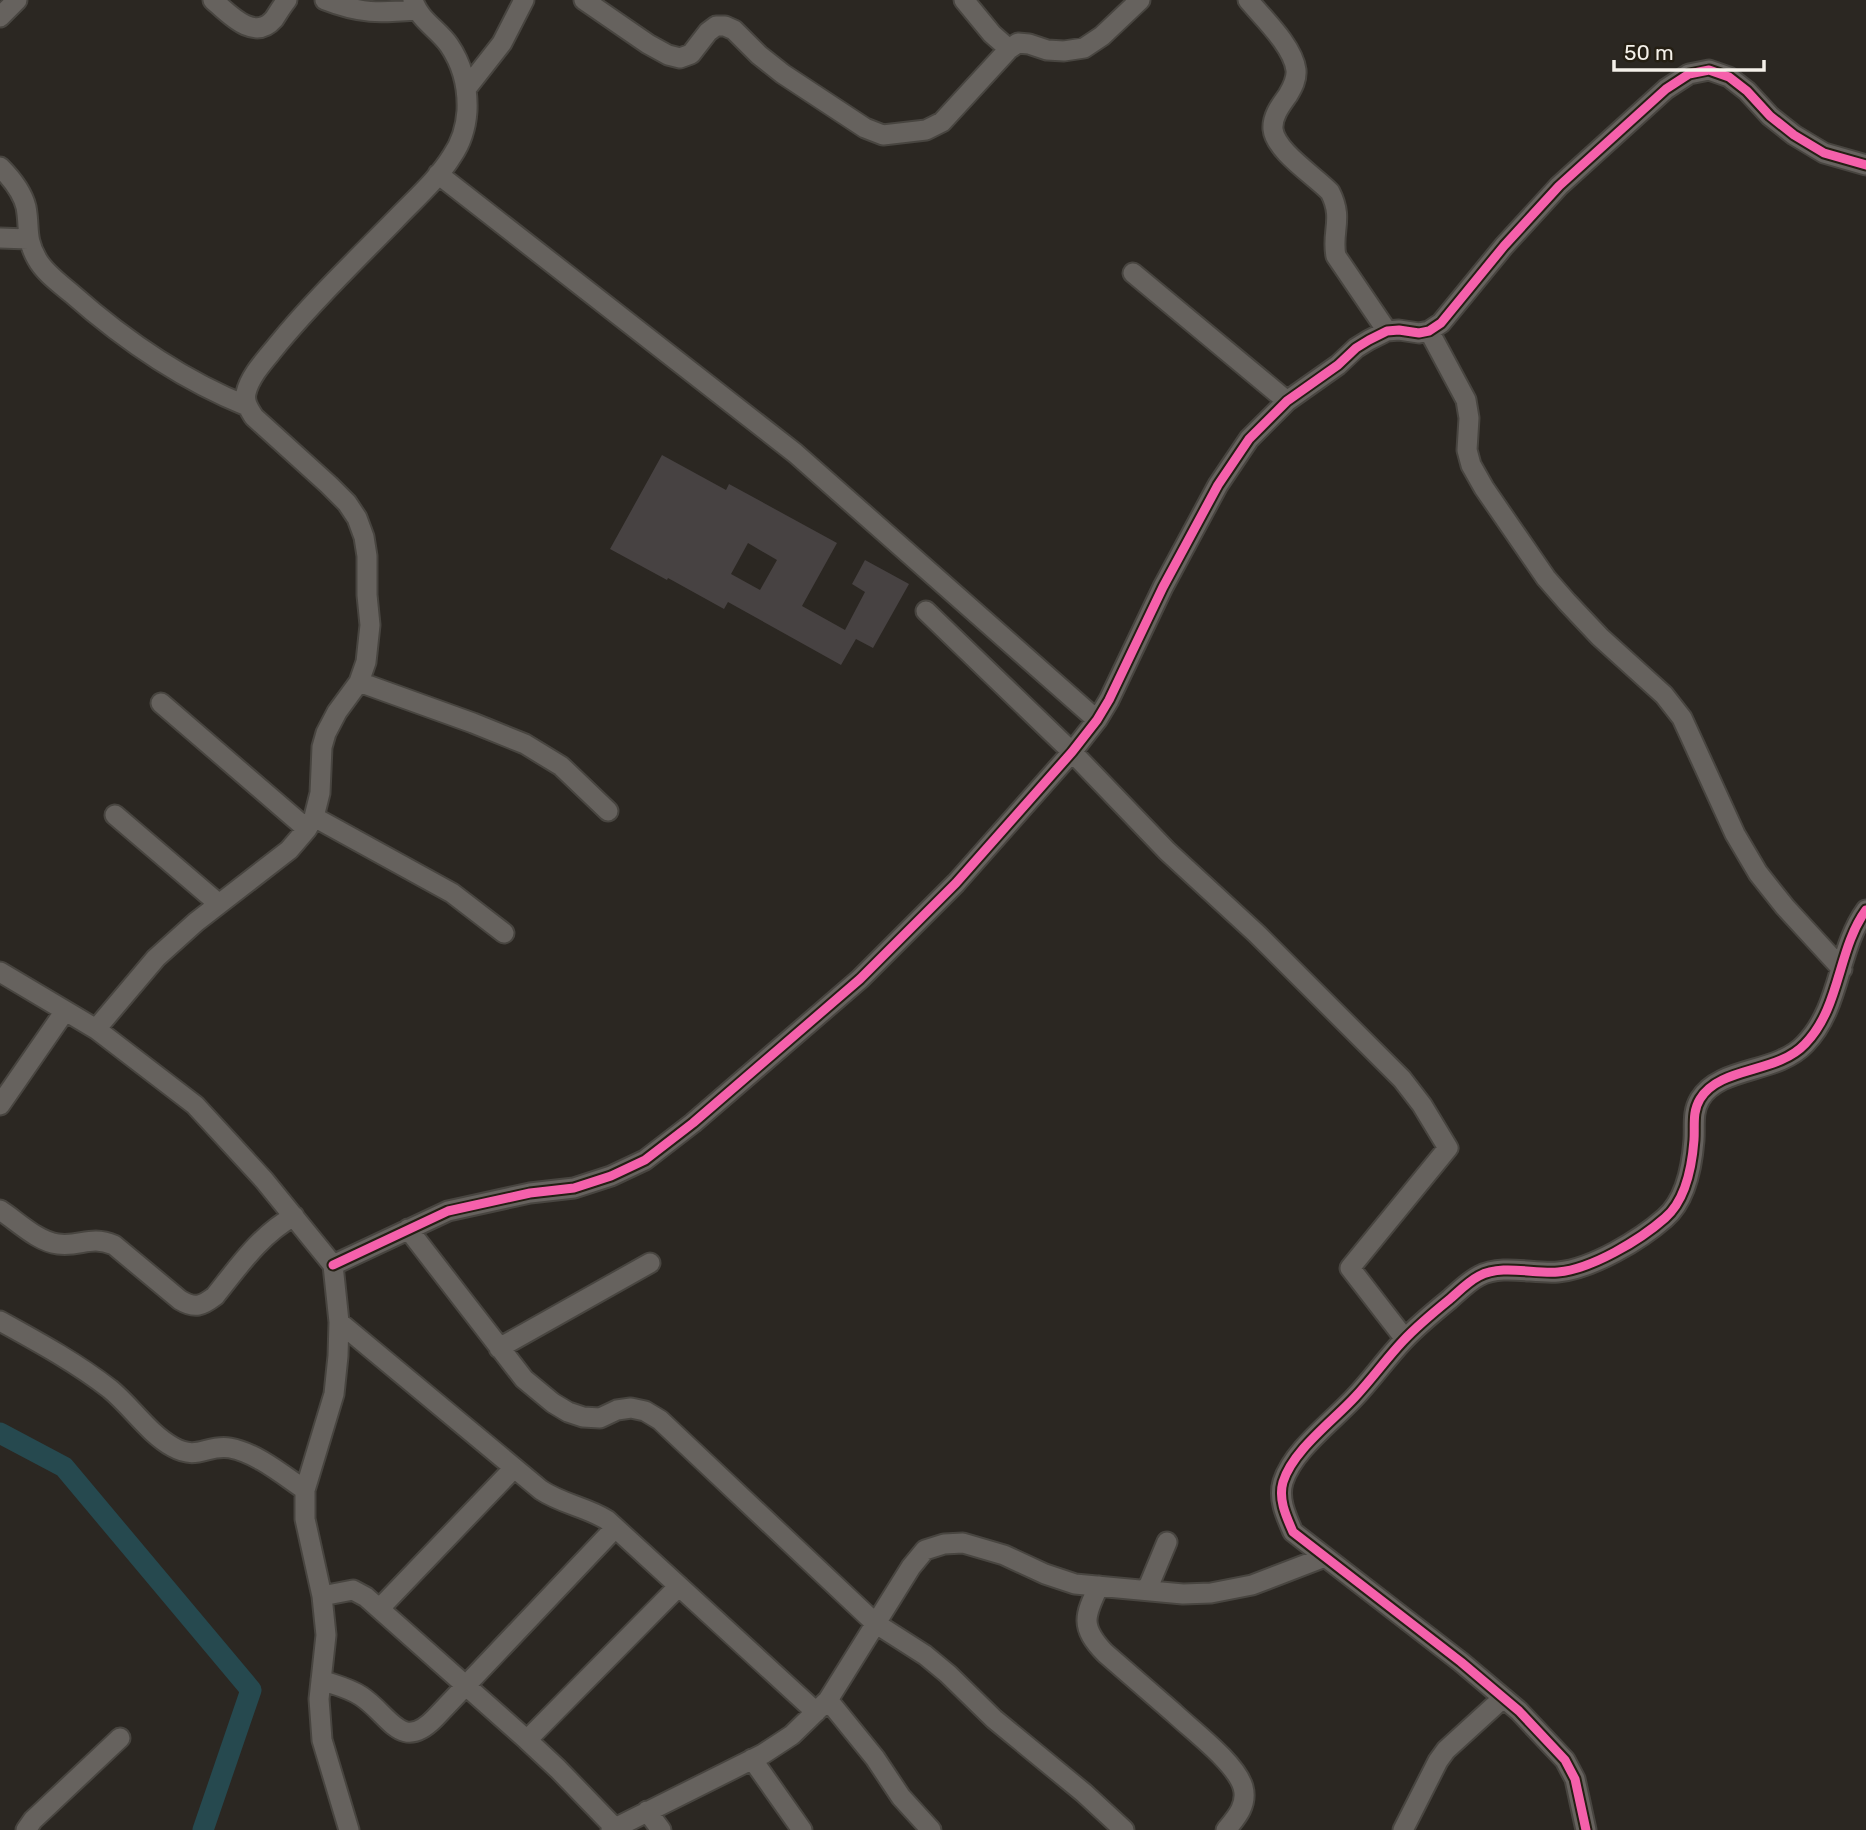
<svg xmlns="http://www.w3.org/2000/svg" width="1866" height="1830" font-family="Rubik,sans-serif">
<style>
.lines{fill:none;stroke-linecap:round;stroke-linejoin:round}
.canal{stroke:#26494f;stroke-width:21}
.building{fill:#474242;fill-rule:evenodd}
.minor-casing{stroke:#484540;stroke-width:23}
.minor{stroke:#66625e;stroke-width:19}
.cycleway-casing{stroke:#251f14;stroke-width:13}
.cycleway{stroke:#f560ab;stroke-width:9}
</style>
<rect width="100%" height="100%" fill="#2b2722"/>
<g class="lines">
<path class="canal" d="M0 1433 64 1467 251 1690 203 1830"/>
</g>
<path class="building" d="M662 455 726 490 729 484 837 543 802 606 845 630 865 592 852 584 865 560 909 584 873 648 856 639 841 665 728 602 724 609 668 578 667 580 610 549ZM748 543 777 560 760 590 731 574Z"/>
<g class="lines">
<defs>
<path id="minor" d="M213 0C229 14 254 42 274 19 278 13 282 6 287 0
M325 0C361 14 379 13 416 10
M584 0 648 44 668 55 680 58 691 54 708 32 716 26H725L734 30 759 55 783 74 865 128 883 135 926 130 942 122 1009 49 1018 43 1029 44 1047 50 1064 51 1084 48 1102 36 1140 0
M964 0 992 34 1009 49
M1248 0C1263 18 1293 46 1296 70 1297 80 1292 88 1288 95 1281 105 1272 116 1273 129 1275 151 1315 176 1330 192 1344 219 1331 232 1336 256L1387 331
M0 17 17 0
M466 89 502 43 524 0
M0 167C11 178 22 191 26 207 30 228 25 238 37 259 44 272 59 283 71 293 123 339 182 380 247 406
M438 174 795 453 1097 720
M0 238 28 239
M1133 273 1287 401
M1429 331 1466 400 1469 418 1467 450 1471 465 1484 488 1546 578 1567 602 1600 637 1664 695 1682 718 1735 834 1758 873 1785 907 1842 969
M926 611 1072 752 1167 851 1257 934 1402 1079 1422 1105 1448 1148 1350 1268 1405 1339
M359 682 473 723 525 744 561 766 608 811
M161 703 307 829
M115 815 219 904
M314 817 452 893 504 933
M0 972 96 1029 195 1105 264 1180 333 1265 339 1322 338 1356 334 1394 305 1490V1519L322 1596 326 1635 319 1699 322 1740 349 1830
M96 1029 156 958 196 922 289 850 307 829 314 817 320 793 322 747 326 733 337 712 359 682 366 662 370 625 367 595V556L364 537 357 518 347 503 329 485 254 417C249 409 244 402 246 393 250 375 267 358 278 344 314 300 356 260 395 220 414 200 438 179 452 156 461 143 466 126 467 111 468 88 462 64 449 45 438 29 419 20 413 0
M0 1105 65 1011
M0 1210C17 1221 38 1242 58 1244 81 1247 90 1235 114 1245L180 1300C195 1309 202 1306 215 1296 239 1266 260 1235 294 1216
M408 1229 524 1379 553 1403 568 1412 583 1417 600 1418 617 1410 631 1408 645 1411 660 1420 875 1623 925 1655 948 1674 994 1719 1084 1793 1124 1830
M333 1265 448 1211 530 1193 574 1188 611 1176 645 1160 693 1123 860 979 956 883 1072 752 1097 720 1109 700 1163 587 1218 485 1249 439 1287 401 1338 365 1356 348 1369 340 1387 331 1399 330 1419 333 1429 331 1441 323 1504 246 1559 186 1666 89 1689 74 1709 70 1729 77 1747 91 1770 116 1794 135 1824 153 1866 165
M0 1321C38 1342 75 1362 110 1389 132 1407 148 1433 173 1447 198 1461 207 1444 230 1448 257 1453 283 1475 305 1490
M339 1322 541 1490C562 1504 586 1507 607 1520L816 1712
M499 1348 650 1263
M1099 1586C1084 1616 1080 1627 1105 1653 1128 1673 1151 1693 1174 1713 1193 1731 1236 1763 1243 1787 1248 1805 1236 1818 1226 1830
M1147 1590 1167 1542
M322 1596 353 1590 366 1597 527 1740 558 1769 615 1828
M380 1608 514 1468
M321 1680C335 1685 349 1688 361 1696 390 1715 401 1753 435 1718L615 1528
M828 1700 875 1758 901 1797 931 1830
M527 1740 679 1586
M752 1759 802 1830
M647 1811 661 1830
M26 1830 33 1820 120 1738
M611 1830 763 1754 792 1735 828 1700 911 1567 925 1550 944 1544 963 1543 1004 1555 1045 1574 1075 1584 1183 1594 1211 1593 1252 1585 1325 1557
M1403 1830 1438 1761 1446 1750 1503 1698
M1586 1830 1575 1779 1565 1760 1519 1711 1461 1662 1293 1532C1286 1516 1278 1499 1283 1482 1293 1450 1333 1421 1355 1397 1372 1379 1386 1359 1403 1341 1417 1326 1434 1312 1450 1299 1459 1291 1469 1281 1479 1276 1502 1264 1533 1274 1558 1272 1592 1269 1640 1240 1665 1218 1686 1200 1692 1166 1694 1140 1695 1126 1692 1112 1700 1099 1720 1066 1777 1074 1805 1044 1841 1007 1837 950 1866 910"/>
</defs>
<use href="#minor" class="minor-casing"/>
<use href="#minor" class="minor"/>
<defs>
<path id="cycleway" d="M333 1265 448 1211 530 1193 574 1188 611 1176 645 1160 693 1123 860 979 956 883 1072 752 1097 720 1109 700 1163 587 1218 485 1249 439 1287 401 1338 365 1356 348 1369 340 1387 331 1399 330 1419 333 1429 331 1441 323 1504 246 1559 186 1666 89 1689 74 1709 70 1729 77 1747 91 1770 116 1794 135 1824 153 1866 165
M1586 1830 1575 1779 1565 1760 1519 1711 1461 1662 1293 1532C1286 1516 1278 1499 1283 1482 1293 1450 1333 1421 1355 1397 1372 1379 1386 1359 1403 1341 1417 1326 1434 1312 1450 1299 1459 1291 1469 1281 1479 1276 1502 1264 1533 1274 1558 1272 1592 1269 1640 1240 1665 1218 1686 1200 1692 1166 1694 1140 1695 1126 1692 1112 1700 1099 1720 1066 1777 1074 1805 1044 1841 1007 1837 950 1866 910"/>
</defs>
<use href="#cycleway" class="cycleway-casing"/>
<use href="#cycleway" class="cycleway"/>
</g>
<path d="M1614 60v10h150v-10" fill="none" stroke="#f4f0e9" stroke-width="3.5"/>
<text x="1624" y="60" font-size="21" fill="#f4f0e9" stroke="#251f14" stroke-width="5" paint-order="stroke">50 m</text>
</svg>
